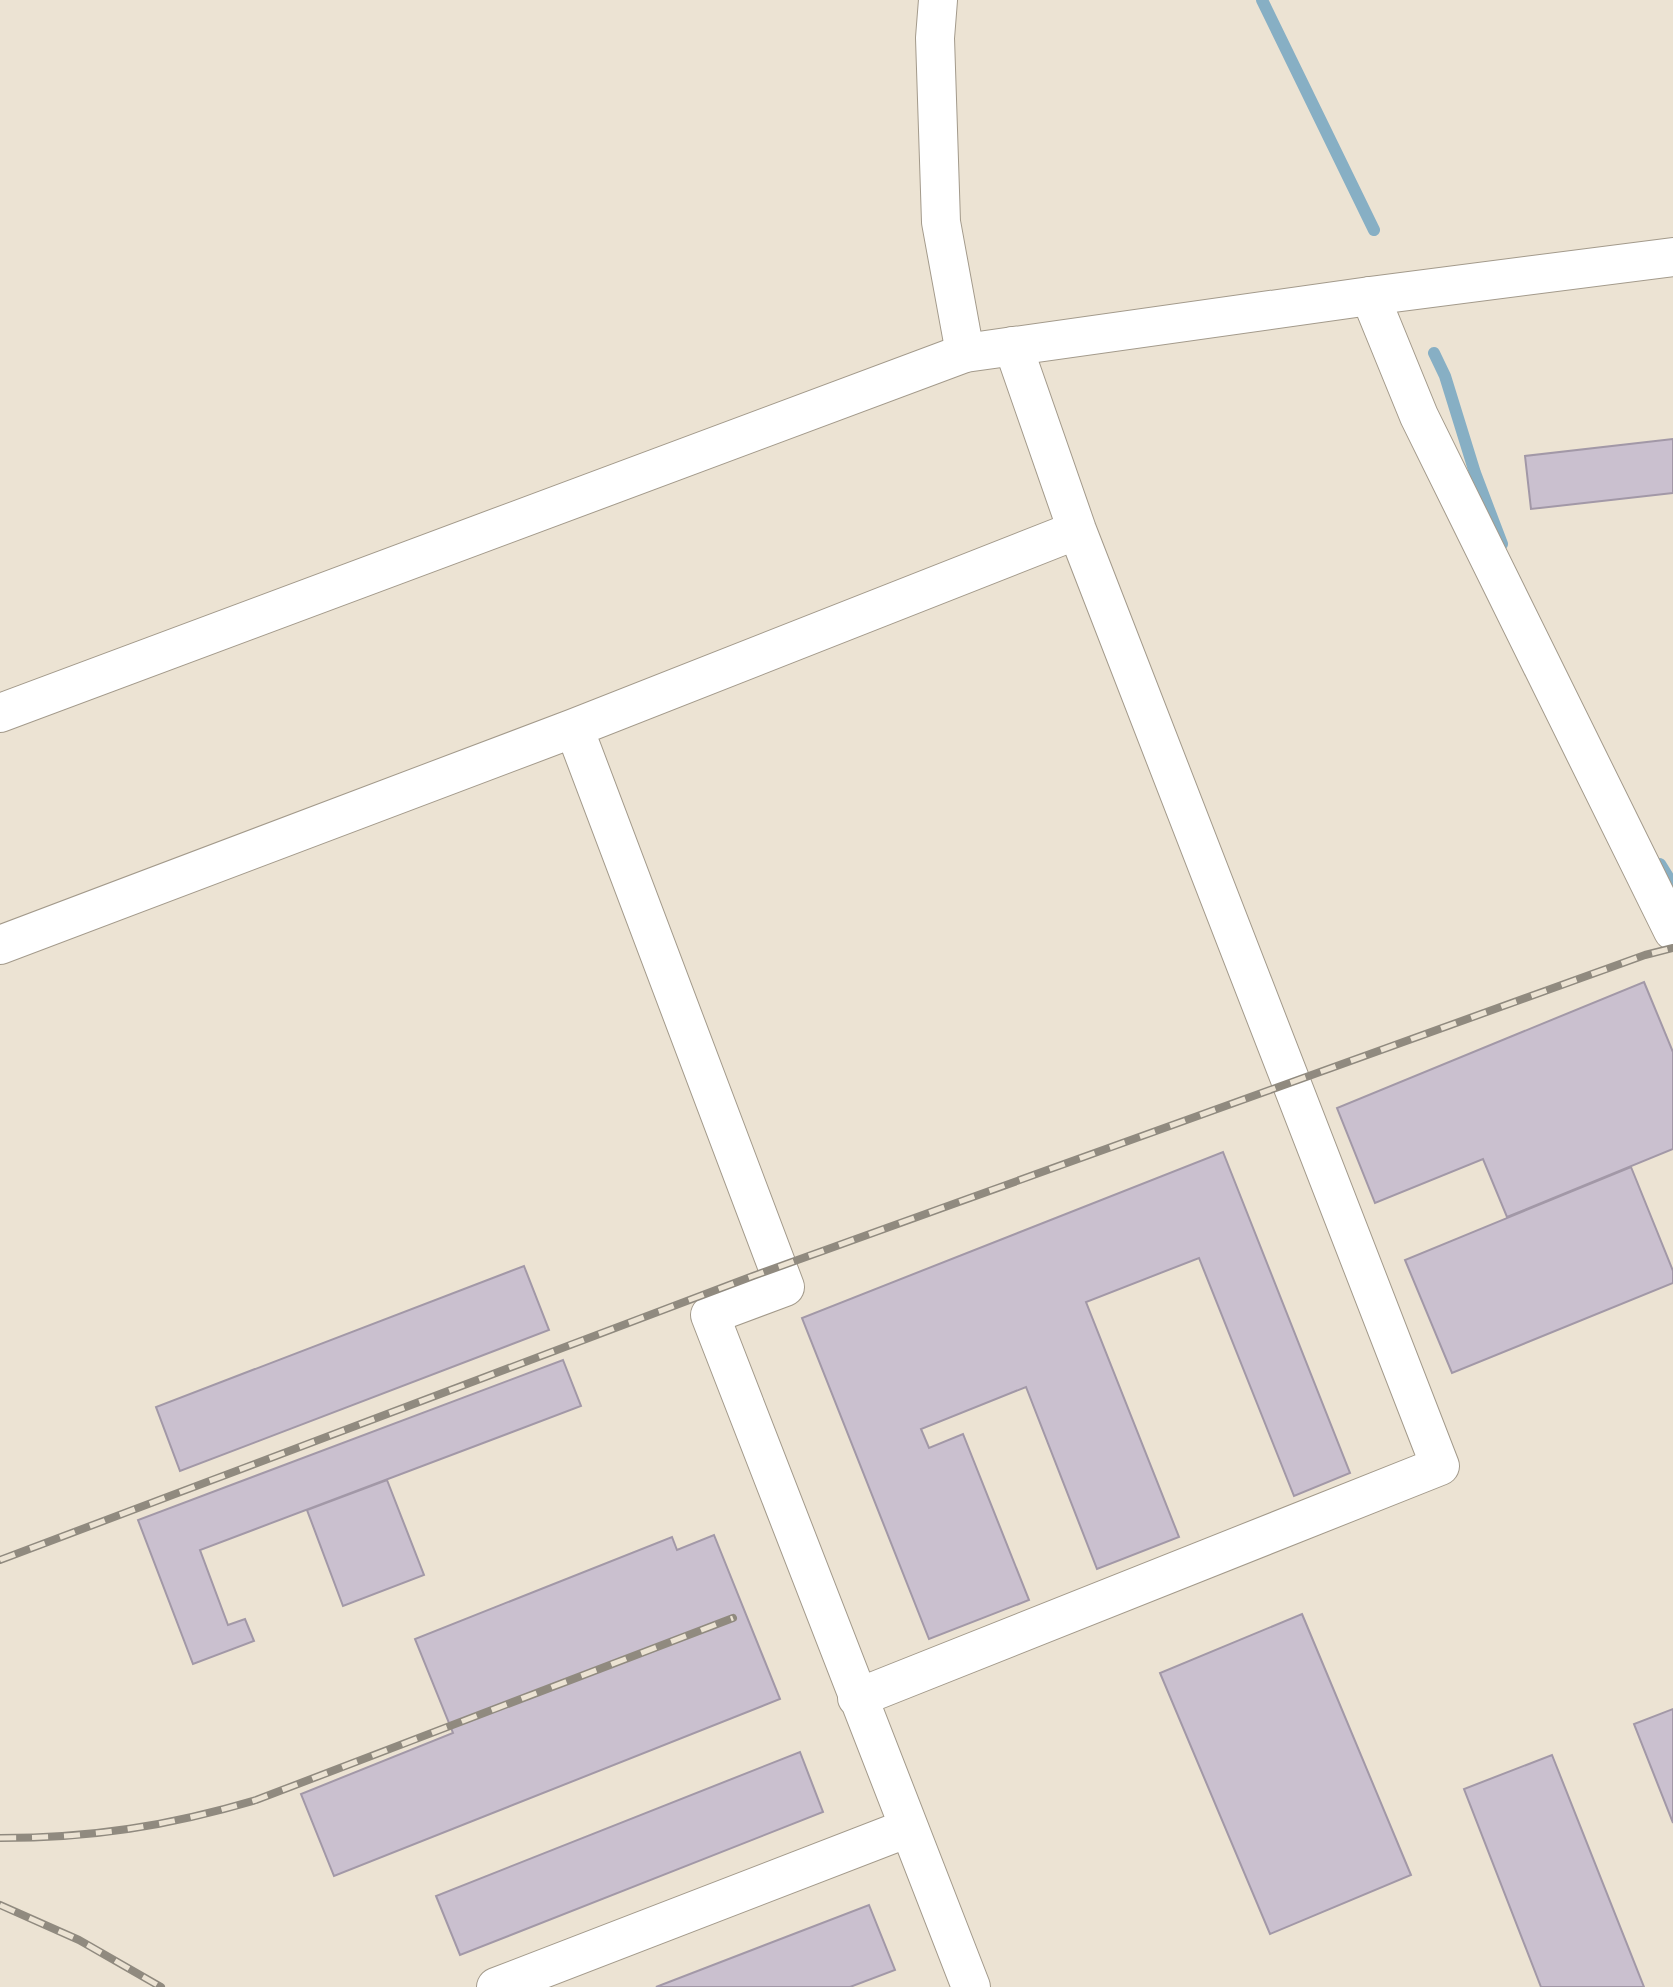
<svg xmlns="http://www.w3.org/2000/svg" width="1673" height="1987" font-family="Quicksand,sans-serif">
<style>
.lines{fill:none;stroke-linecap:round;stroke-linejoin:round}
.stream{stroke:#87afc4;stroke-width:12}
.building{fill:#cac0cf;stroke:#a298a7;stroke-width:2}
.minor-casing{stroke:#a39a8b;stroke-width:40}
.highway-casing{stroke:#a39a8b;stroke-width:40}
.minor{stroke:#fff;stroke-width:38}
.highway{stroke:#fff;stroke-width:38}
.rail-casing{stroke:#908a7f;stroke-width:8}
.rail{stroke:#ece3d3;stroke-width:5;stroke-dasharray:16;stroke-linecap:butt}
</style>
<rect width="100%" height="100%" fill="#ece3d3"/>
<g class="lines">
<path class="stream" d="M1262 0 1374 230
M1434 353 1445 376 1475 473 1502 544
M1660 864 1673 885"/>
</g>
<path class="building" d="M1673 439V493L1531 509 1525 456Z
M1644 982 1673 1052V1149L1507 1217 1483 1159 1375 1203 1337 1108Z
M1223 1152 1350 1473 1294 1496 1199 1258 1086 1302 1179 1537 1097 1569 1026 1387 921 1429 929 1448 963 1434 1029 1600 929 1639 802 1318Z
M1631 1167 1673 1271V1283L1452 1373 1405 1260Z
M524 1266 549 1330 180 1471 156 1407Z
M563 1360 581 1406 200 1550 228 1625 245 1619 254 1641 193 1664 138 1520Z
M387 1480 424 1575 343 1606 307 1510Z
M714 1535 780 1699 334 1876 301 1794 453 1733 415 1639 672 1537 677 1550Z
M1302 1614 1411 1875 1270 1934 1160 1673Z
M1673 1709V1823L1634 1724Z
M800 1752 823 1812 460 1955 436 1896Z
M1552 1755 1644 1987H1541L1464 1789Z
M869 1905 895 1970 850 1987H656Z"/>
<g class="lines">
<defs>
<path id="minor" d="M938 0 935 38 941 222 965 353
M1370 296 1419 416 1673 931
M574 728 785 1287 710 1315 971 1987
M0 945 574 728 1077 530
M857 1698 1440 1466 1077 530 1013 346
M496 1987 908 1828"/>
<path id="highway" d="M0 713 965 353 1370 296 1673 257"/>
</defs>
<use href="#minor" class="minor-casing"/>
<use href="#highway" class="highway-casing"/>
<use href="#minor" class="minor"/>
<use href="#highway" class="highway"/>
<defs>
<path id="rail" d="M0 1560 753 1276 1645 955 1673 948
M0 1838C92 1838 168 1826 256 1800L733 1618
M0 1905 79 1940 161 1987"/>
</defs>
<use href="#rail" class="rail-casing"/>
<use href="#rail" class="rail"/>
</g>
</svg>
